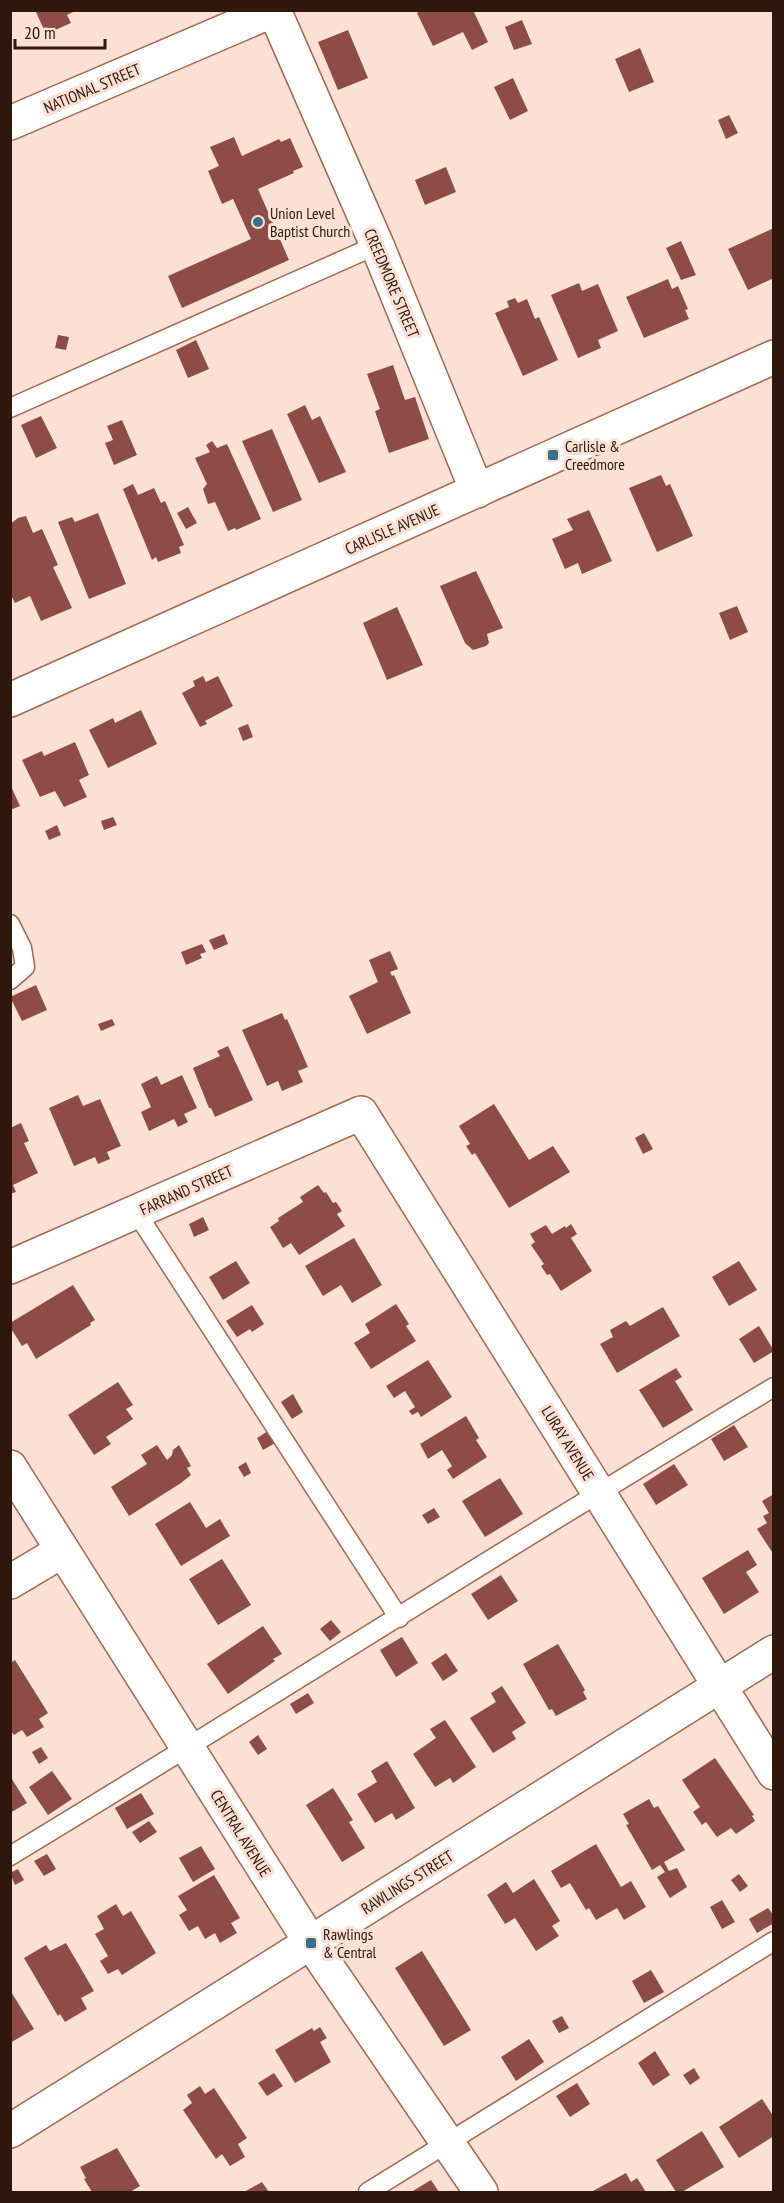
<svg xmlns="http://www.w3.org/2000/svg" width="784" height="2203" font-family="'PT Sans Narrow',sans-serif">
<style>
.building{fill:#8d4d46}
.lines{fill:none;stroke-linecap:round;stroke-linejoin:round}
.lane-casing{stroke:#a4694b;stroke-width:21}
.street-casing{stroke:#a4694b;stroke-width:36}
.secondary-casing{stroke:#a4694b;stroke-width:36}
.lane{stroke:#fff;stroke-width:18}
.street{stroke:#fff;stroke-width:33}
.secondary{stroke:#fff;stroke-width:33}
.poi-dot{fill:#367189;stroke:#fbe0d3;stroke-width:2}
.labels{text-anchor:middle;stroke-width:6;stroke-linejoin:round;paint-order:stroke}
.street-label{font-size:16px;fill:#2f170b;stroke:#fbe0d3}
.poi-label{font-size:16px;fill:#2f170b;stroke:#fbe0d3;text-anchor:start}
</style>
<rect width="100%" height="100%" fill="#fbe0d3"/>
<path class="building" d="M35 10H77L67 15 71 23 46 34Z
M423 10H473L488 42 472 50 463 32 433 46 417 13Z
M522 20 532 44 514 50 505 27Z
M348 30 368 78 338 90 318 42Z
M640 48 654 82 629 92 615 59Z
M513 78 528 111 510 120 494 87Z
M729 115 738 133 726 139 718 120Z
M234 137 242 156 279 139 281 142 290 138 303 167 293 171 294 173 258 189 289 260 182 308 168 276 251 239 233 199 222 204 208 171 219 166 210 147Z
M446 167 456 192 425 205 415 180Z
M774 228V278L748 290 728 249Z
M681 241 696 275 681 280 666 248Z
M668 279 672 289 678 286 688 309 685 310 689 319 644 338 626 297Z
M579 283 582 291 598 284 618 331 598 340 601 348 578 358 551 295Z
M515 298 518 303 527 299 535 319 539 317 558 360 523 376 495 313 509 307 507 301Z
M58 335 69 337 66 350 55 348Z
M196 340 209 369 188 378 176 350Z
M393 365 405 400 415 397 429 439 389 453 375 411 380 409 367 374Z
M305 405 312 420 320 416 346 472 319 483 287 414Z
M41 416 57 448 36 458 21 425Z
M122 420 137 455 114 465 105 443 113 440 107 426Z
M272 429 302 500 273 512 242 441Z
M212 441 217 448 227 444 261 519 236 530 235 528 228 531 215 502 208 504 203 489 207 484 195 458 210 452 206 445Z
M661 475 666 486 670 484 693 536 657 552 629 488Z
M133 484 138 495 154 488 161 503 165 501 184 545 179 547 181 553 158 562 156 557 152 560 123 489Z
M188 507 197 523 186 529 177 513Z
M589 510 612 561 582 574 578 563 565 569 552 539 573 530 567 519Z
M98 513 126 584 89 599 58 522 72 517 75 522Z
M26 516 33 533 42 529 58 565 53 567 72 608 41 621 30 596 15 603 10 593V524L18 518Z
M476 571 503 628 487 634 489 643 486 646 473 650 465 643 440 586Z
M737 606 748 632 730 640 719 613Z
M397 607 423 665 387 680 363 623Z
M203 676 206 682 218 676 233 706 205 721 207 724 200 727 182 693 195 686 193 681Z
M141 710 157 744 108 768 89 730 113 718 115 723Z
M248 724 253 737 243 741 238 728Z
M75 742 89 775 79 780 87 797 64 807 55 791 40 797 22 760 42 751 44 756Z
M10 784 20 806 10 810Z
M113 817 117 825 104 830 101 821Z
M57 825 61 835 49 840 45 831Z
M224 934 228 944 214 950 209 940Z
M202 944 206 952 200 954 202 958 186 965 181 952Z
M390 951 398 969 390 972 392 976 394 975 411 1013 367 1034 349 996 378 982 369 960Z
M36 985 47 1010 22 1021 10 997Z
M282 1013 285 1020 287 1019 308 1067 298 1071 303 1082 282 1091 278 1081 267 1086 242 1030Z
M112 1019 115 1025 101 1031 98 1024Z
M228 1046 253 1100 215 1117 211 1108H209L193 1068 220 1056 217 1051Z
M182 1075 197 1108 184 1114 188 1122 178 1127 174 1119 149 1131 141 1112 151 1107 141 1084 157 1076 161 1085Z
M78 1095 83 1106 100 1099 121 1146 107 1152 110 1159 98 1164 95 1157 74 1166 49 1108Z
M494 1104 529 1160 553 1146 570 1172 509 1208 475 1153 472 1155 466 1146 470 1144 459 1126Z
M21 1123 29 1141 24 1143 38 1173 13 1185 16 1192 10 1194V1128Z
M644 1133 653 1149 643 1154 635 1138Z
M318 1185 324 1193 326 1192 333 1203 336 1202 342 1211 337 1214 345 1226 299 1255 291 1243 283 1248 270 1227 279 1221 278 1218 303 1202 300 1197Z
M203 1217 209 1230 194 1237 189 1224Z
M571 1224 577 1234 571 1238 592 1271 561 1291 550 1274 547 1275 541 1266 544 1264 531 1245 535 1242 530 1234 546 1225 552 1234 565 1226 566 1228Z
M354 1238 382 1285 352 1303 341 1285 323 1296 305 1266Z
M236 1261 250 1283 223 1300 209 1277Z
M739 1261 757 1290 729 1306 712 1277Z
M73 1285 95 1320 90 1323 91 1325 36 1359 27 1343 22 1346 10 1327V1323Z
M396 1304 409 1324 406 1326 416 1341 371 1369 354 1343 370 1333 365 1324Z
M252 1305 264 1324 252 1332 250 1329 237 1337 226 1321Z
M663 1307 680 1336 617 1373 600 1344 613 1337 610 1330 626 1321 630 1326Z
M759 1326 774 1351 754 1363 739 1339Z
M428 1360 452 1397 421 1417 418 1412 412 1415 409 1411 415 1407 405 1391 394 1398 386 1386Z
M676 1368 682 1377 675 1381 693 1410 663 1428 639 1390Z
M118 1382 133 1405 126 1409 133 1419 106 1437 111 1444 94 1455 68 1415Z
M293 1394 303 1412 292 1419 281 1402Z
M466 1416 479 1438 476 1440 487 1457 453 1479 447 1470 452 1466 442 1450 428 1459 420 1444Z
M734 1425 748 1447 724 1461 711 1439Z
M268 1431 275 1443 263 1450 257 1438Z
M157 1445 167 1460 172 1455 173 1450 179 1445 191 1466 187 1468 191 1475 181 1483 129 1516 111 1487 147 1464 141 1455Z
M246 1462 251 1473 244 1477 238 1467Z
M674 1464 688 1485 656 1505 643 1484Z
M500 1478 523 1514 485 1537 462 1501Z
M774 1494V1555L757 1529 767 1523 763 1516 769 1513 762 1501Z
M190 1502 206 1528 220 1519 230 1536 181 1566 155 1524Z
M434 1508 440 1517 428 1524 422 1515Z
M748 1550 757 1565 746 1572 759 1592 724 1614 702 1578Z
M222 1559 251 1605 218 1625 189 1579Z
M501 1575 518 1601 488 1620 471 1594Z
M331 1620 341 1632 330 1641 320 1629Z
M263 1626 282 1654 273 1659 275 1661 228 1694 207 1664Z
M402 1637 418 1663 396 1677 380 1650Z
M558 1644 585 1690 583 1692 587 1699 556 1716 552 1709 549 1710 523 1664Z
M446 1653 458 1671 443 1681 431 1663Z
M15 1660 48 1713 39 1719 44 1727 27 1737 22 1730 14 1735 10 1730V1663Z
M502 1686 526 1723 512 1732 516 1739 493 1753 470 1718 496 1702 491 1693Z
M308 1693 314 1703 296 1714 290 1704Z
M445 1720 476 1767 453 1783 450 1778 435 1787 413 1754 436 1738 430 1729Z
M258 1735 267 1749 258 1755 249 1742Z
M41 1747 48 1758 39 1764 32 1752Z
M715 1758 754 1815 752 1816 755 1821 736 1834 731 1828 717 1837 706 1822 702 1825 693 1812 700 1807 682 1780Z
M387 1761 415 1808 396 1820 392 1813 375 1823 357 1794 377 1782 371 1771Z
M52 1771 72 1799 48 1815 29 1787Z
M10 1776 27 1803 10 1813Z
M333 1788 353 1820 349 1822 365 1848 342 1862 306 1805Z
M141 1793 154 1814 127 1829 115 1808Z
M649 1799 654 1808 658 1806 685 1850 664 1862 669 1871 677 1868 687 1887 670 1898 657 1877 665 1872 660 1865 652 1870 626 1825 629 1824 623 1814Z
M149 1821 157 1832 140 1843 132 1832Z
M596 1844 621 1887 631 1881 646 1907 624 1920 617 1908 596 1920 589 1908 586 1910 570 1883 561 1888 551 1871Z
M201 1846 215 1869 193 1882 179 1858Z
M47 1854 56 1869 44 1876 34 1861Z
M18 1869 24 1880 15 1885 10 1873Z
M739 1874 748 1886 740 1892 731 1880Z
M214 1875 240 1918 231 1923 237 1933 220 1943 215 1933 205 1939 198 1926 189 1931 179 1915 187 1910 178 1896Z
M534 1879 560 1921 552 1926 559 1936 536 1951 515 1918 505 1924 487 1895 506 1882 513 1893Z
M722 1900 735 1922 722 1929 710 1907Z
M116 1904 123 1916 131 1911 156 1953 122 1975 118 1969 108 1974 100 1961 108 1956 95 1934 104 1929 97 1916Z
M768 1908 774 1916V1923L757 1933 749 1919Z
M66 1943 94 1991 81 1998 87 2009 65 2022 60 2014 58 2016 24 1958 46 1945 50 1951Z
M422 1951 471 2030 444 2046 395 1968Z
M651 1970 664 1992 644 2003 632 1981Z
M10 1990 34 2029 10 2043Z
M562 2016 569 2028 559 2033 552 2021Z
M320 2027 327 2038 320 2042 331 2062 295 2083 275 2050 312 2028 314 2031Z
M529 2039 544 2062 516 2081 501 2057Z
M655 2051 670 2075 653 2086 638 2063Z
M694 2068 700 2078 690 2085 683 2075Z
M274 2073 283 2086 267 2096 258 2083Z
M577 2083 590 2104 570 2117 556 2096Z
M200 2086 205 2094 214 2088 247 2138 238 2144 245 2157 230 2166 222 2154 216 2159 183 2110 192 2103 187 2095Z
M762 2099 774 2117V2136L739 2158 719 2127Z
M702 2131 724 2167 682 2192H676L656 2160Z
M117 2148 140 2186 130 2192H92L84 2179 86 2178 80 2167Z
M626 2173 631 2182 637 2178 646 2192H591Z
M431 2180 439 2192H411Z
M262 2182 269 2192H244Z"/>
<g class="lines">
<defs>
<path id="lane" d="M10 408 377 245
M10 924 22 948 25 967 10 980
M136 1212 399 1618
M10 1856C266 1701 517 1540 774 1387
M368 2192 774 1941"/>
<path id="street" d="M10 123 274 10 377 245 477 491
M10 1267 361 1113 774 1773
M10 1467 311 1943 481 2192
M10 1582 62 1551
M10 2131 774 1652"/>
<path id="secondary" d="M10 700 774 357"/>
</defs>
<use href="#lane" class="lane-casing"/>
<use href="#street" class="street-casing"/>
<use href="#secondary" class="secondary-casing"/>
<use href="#lane" class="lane"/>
<use href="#street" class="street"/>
<use href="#secondary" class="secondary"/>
</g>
<g class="poi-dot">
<circle cx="258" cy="222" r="6"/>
<rect x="547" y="449" width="12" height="12" rx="3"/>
<rect x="305" y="1937" width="12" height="12" rx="3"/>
</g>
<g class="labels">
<g class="street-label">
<text transform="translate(92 88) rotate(-23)" y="6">NATIONAL STREET</text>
<text transform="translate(392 283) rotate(67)" y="6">CREEDMORE STREET</text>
<text transform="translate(392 529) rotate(-24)" y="6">CARLISLE AVENUE</text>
<text transform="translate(186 1190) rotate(-24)" y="6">FARRAND STREET</text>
<text transform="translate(568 1443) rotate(58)" y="6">LURAY AVENUE</text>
<text transform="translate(241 1833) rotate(58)" y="6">CENTRAL AVENUE</text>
<text transform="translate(407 1882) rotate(-32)" y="6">RAWLINGS STREET</text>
</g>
<g class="poi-label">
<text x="270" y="219">Union Level<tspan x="270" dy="18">Baptist Church</tspan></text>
<text x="565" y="452">Carlisle &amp;<tspan x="565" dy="18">Creedmore</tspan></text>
<text x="323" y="1940">Rawlings<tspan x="323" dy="18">&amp; Central</tspan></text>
</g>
</g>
<rect width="784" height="2203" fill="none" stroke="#2f170b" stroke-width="24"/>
<path d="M15 39v9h90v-9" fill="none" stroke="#2f170b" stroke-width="3"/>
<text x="24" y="39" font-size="18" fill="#2f170b" stroke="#fbe0d3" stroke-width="4.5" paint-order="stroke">20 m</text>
</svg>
